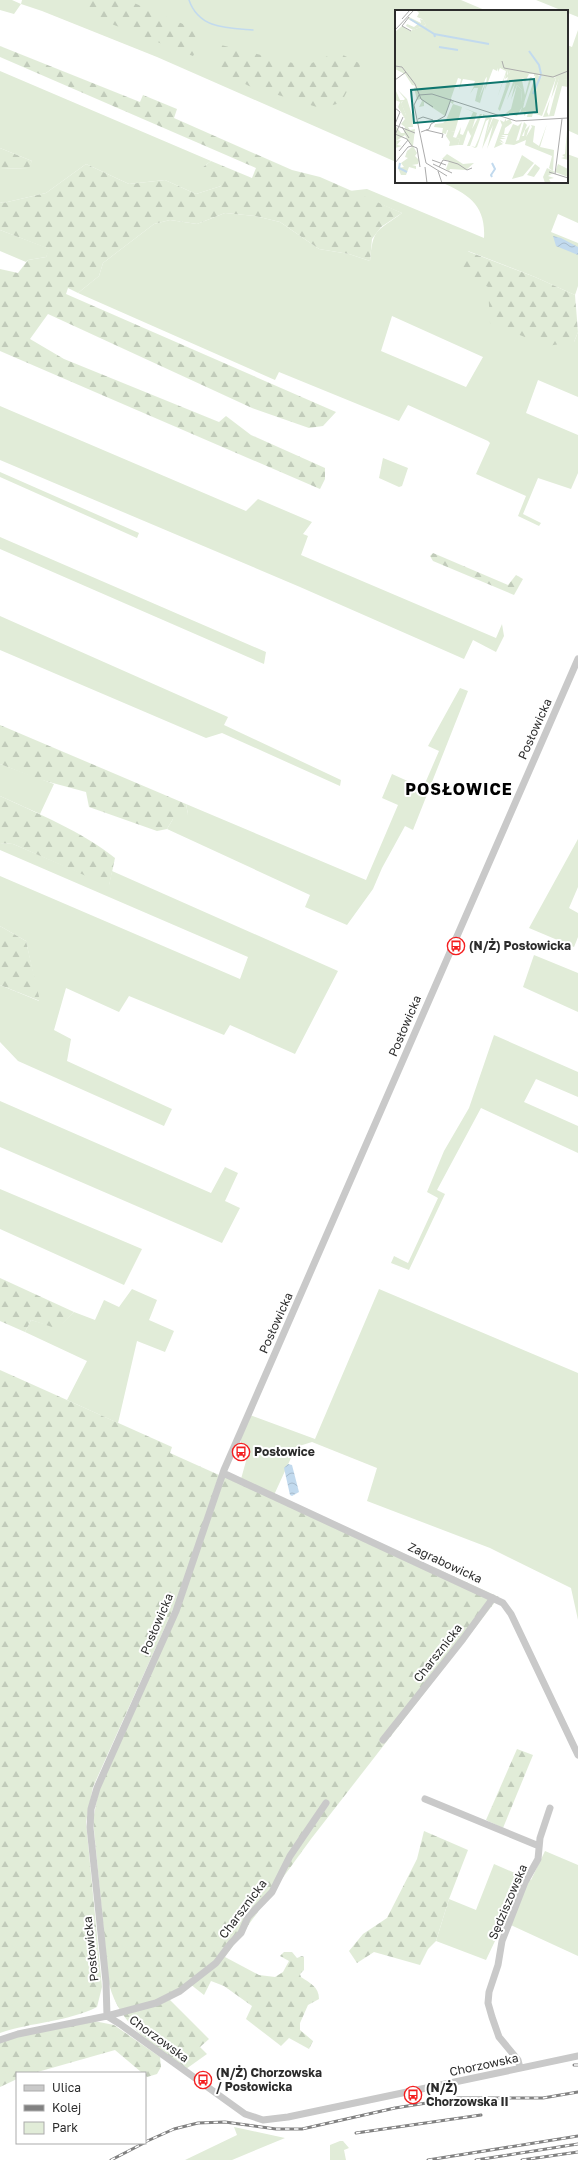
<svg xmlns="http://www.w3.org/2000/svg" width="578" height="2160" font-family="'Golos Text',sans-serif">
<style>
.green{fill:#e1ecd8;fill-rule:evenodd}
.forest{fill:url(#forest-firs)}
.water{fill:url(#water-waves)}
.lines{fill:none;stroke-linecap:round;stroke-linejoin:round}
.stream{stroke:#c2daee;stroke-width:1.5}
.minor{stroke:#c9c9c9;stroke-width:7}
.rail-casing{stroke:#818181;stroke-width:3}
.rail{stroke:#fff;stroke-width:1.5;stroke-dasharray:4.5;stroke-linecap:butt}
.labels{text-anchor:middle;stroke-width:4;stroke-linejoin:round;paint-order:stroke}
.street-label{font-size:12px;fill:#2c2c2c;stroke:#fff}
.poi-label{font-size:12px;font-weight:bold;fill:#2c2c2c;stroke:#fff;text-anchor:start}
.district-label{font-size:16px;font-weight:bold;letter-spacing:1px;fill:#000;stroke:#fff}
.inset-river{fill:none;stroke:#c2daee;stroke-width:2}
.inset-road{fill:none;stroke:#ababab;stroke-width:1}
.view{fill:#0f766e;fill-opacity:0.15;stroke:#0f766e;stroke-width:2}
.inset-edge{fill:none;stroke:#2c2c2c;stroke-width:2}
</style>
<defs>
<pattern id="forest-firs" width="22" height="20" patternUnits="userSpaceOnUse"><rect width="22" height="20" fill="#e1ecd8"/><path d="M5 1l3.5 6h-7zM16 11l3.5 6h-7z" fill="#c1cbba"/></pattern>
<pattern id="water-waves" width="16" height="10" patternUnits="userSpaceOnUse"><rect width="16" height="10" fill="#c2daee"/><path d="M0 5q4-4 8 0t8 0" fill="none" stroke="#a7bbcc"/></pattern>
</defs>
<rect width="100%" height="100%" fill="#fff"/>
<path class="green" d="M0 0H12L21 4 22 0H461L487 11H396V162L157 57 42 11 21 4 14 14 0 10Z
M536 0H578V17Z
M578 30V135L567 130V45L572 47Z
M0 71 211 161 203 167 221 186 196 194 165 180 129 184 86 164 46 193 3 203 0 202V169L28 168 32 161 0 148Z
M567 154 578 158V223L558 214 551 232 578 243V286L575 295 535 277 468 251 488 287 574 342 578 332V397L538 380 526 413 578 435V473L571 489 538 478 523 514 541 523 539 526 518 516 526 496 476 474 490 443 488 441 408 405 399 421 279 372 275 380 78 293 99 276 103 263 154 224 170 220 197 224 225 213 255 216 280 222 319 249 349 254 370 261C373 227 377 232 402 213L349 191 367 189 484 238C486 205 468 194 441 182H567ZM392 316 483 357 466 387 381 351Z
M0 230 50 249 46 257 28 260 26 262 0 251Z
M0 406 246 511 258 499 312 522 303 534 308 536 301 555 496 638 502 624 504 636 496 652 473 640 464 659 300 587 0 460Z
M383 458 408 468 402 486 399 487 379 478Z
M0 472 139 533 137 538 0 477Z
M0 537 266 652 264 664 0 549Z
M0 616 228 717 224 725 341 780 340 786 222 733 206 738 0 650Z
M460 688 468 691 413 830 405 826 382 868 373 889 347 925 305 907 310 895 167 829 173 819 188 814 186 804 366 880 398 805 382 798 392 774 423 788 439 751 428 746Z
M0 764 54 784 40 814 0 796Z
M578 839V887L569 908 578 913V937L574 947 529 928Z
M0 843 13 844 109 885 112 871 338 971 295 1054 230 1025 224 1035 129 996 119 1012 66 988 54 1030 71 1039 67 1061 172 1109 164 1126 18 1061 0 1042V985L39 1001 26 941 0 926V876L240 979 248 957 0 850Z
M534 955 578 973V1012L523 987Z
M494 1035 578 1072V1097L536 1079 524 1102 578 1126V1153L481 1108 437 1190 445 1194 409 1270 391 1263 394 1256 408 1263 438 1198 427 1192 444 1151 469 1108Z
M0 1101 211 1193 225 1167 238 1173 225 1201 240 1208 222 1243 0 1147Z
M0 1189 142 1249 124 1285 0 1229Z
M132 1289 157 1300 149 1320 174 1331 165 1352 137 1341 118 1423 67 1400 87 1361 25 1332 31 1320 58 1328 74 1312 95 1320 104 1300 119 1307Z
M379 1289 578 1373V1620L571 1588 490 1548 367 1501 377 1468 312 1442 296 1447 274 1495 241 1479 246 1461 241 1444V1437L250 1415 315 1439Z
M545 1851 578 1865V1956L504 1922 486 1960 436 1941 449 1899 476 1910 494 1864 531 1880Z
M234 2127 285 2138 232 2160H185L237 2135Z
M340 2141H343L349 2148 344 2150 346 2160H330V2145Z"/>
<path class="forest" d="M127 0 183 24 203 38 193 56 109 23 74 1Z
M221 45 305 66 337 52 361 64 341 103 320 108 249 86 220 71Z
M0 46 140 102 143 95 177 109 174 118 292 170 320 177 402 213 381 227 372 239 370 261 349 254 319 249 280 222 255 216 225 213 197 224 170 220 154 224 103 263 99 276 78 293 68 288 66 294 336 412 323 426 309 428 252 408 48 314 30 339 64 359 219 422 226 416 251 435 325 468V479L320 489 0 351V269L18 273 28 260 46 257 49 249 0 230V202L3 203 46 193 86 164 129 184 165 180 196 194 221 186 200 172 203 167 211 161 252 178 256 168 0 57Z
M0 148 32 161 29 168 0 169Z
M467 251 535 277 575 295 578 332 574 342 547 346 490 323 488 287 459 272Z
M433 553 508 585 516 575 523 579 514 595 433 561 430 556Z
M0 725 186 804 188 814 181 821 173 819 167 829 157 831 89 807 86 792 38 779 0 764Z
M0 796C39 814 81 831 115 858L109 886 13 844 0 843Z
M0 926 26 941 40 1001 0 985Z
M0 1278 74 1312 58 1329 31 1320 25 1332 0 1321Z
M0 1370 172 1447 170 1453 219 1475 179 1596 93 1787 86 1822 102 1987 97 2007C67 2022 32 2022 0 2033Z
M227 1476 249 1483 499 1597 311 1839 225 1957 259 1975 275 1977 283 1972 289 1961 280 1956 284 1952H292L297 1958 302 1956 304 1957V1970L300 1974 301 1977C310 1983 319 1987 319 1999L308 2005 300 2023V2030L313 2041 309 2049 289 2038 281 2046 246 2019 252 2006 224 1986 211 1981 204 1995 190 1984 166 1996 209 2039 200 2047 207 2054 186 2069C153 2045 120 2026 109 1984L93 1820 99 1789 138 1703 223 1478Z
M517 1749 533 1755 503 1828 486 1820Z
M424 1831 468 1850 449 1899 436 1941 428 1949 420 1965 374 1952 357 1963 349 1951 363 1934 387 1918 417 1859Z
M94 2021 114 2025 160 2057 161 2067 157 2074 147 2077 115 2050 34 2073H17V2079L0 2087V2042L12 2037Z"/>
<path class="water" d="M553 236 561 238 578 247V255L556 246Z
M288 1464 292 1465 299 1492 292 1496 290 1495 284 1468Z"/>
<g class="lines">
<path class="stream" d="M189 0C199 29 227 28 253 30"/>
<path class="minor" d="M223 1473 503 1603 511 1614 578 1755
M383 1740 463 1639 493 1598
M425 1799 539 1846
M107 2016 106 1982 90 1827 91 1809 97 1788 176 1611 224 1470 578 659
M107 2016 156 2003 180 1991 216 1963 231 1943 241 1933 248 1917 272 1892 290 1856 326 1803
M0 2040 18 2034 107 2016 120 2024 245 2114 263 2120 288 2117 578 2056
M520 2068 518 2060 499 2037 492 2017 488 2003 489 1992 498 1965 502 1941 525 1882 538 1859 540 1838 550 1808"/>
<defs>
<path id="rail" d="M574 2065H578
M356 2133 481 2115
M145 2142 174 2129 198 2123 225 2122 276 2129H302L395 2108 458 2098H543L578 2092
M111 2160 144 2143
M428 2160 578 2136
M476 2160 578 2144
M522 2160 578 2152"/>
</defs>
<use href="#rail" class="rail-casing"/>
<use href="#rail" class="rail"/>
</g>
<defs>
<symbol id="bus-ring" viewBox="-11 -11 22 22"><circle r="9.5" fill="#fff" stroke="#f41e1f" stroke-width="1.5"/><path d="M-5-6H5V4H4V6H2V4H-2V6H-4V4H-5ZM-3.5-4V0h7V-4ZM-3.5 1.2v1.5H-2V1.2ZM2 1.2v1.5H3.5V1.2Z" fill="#f41e1f"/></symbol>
</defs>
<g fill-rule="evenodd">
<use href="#bus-ring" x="446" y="936" width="20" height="20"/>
<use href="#bus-ring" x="231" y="1442" width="20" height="20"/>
<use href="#bus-ring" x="193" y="2070" width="20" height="20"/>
<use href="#bus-ring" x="403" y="2085" width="20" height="20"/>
</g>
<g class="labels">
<g class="street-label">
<text transform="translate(535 729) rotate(-66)" y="4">Posłowicka</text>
<text transform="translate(405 1026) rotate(-67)" y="4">Posłowicka</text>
<text transform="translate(276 1323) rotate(-66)" y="4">Posłowicka</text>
<text transform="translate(445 1563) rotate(25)" y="4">Zagrabowicka</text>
<text transform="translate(157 1624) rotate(-67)" y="4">Posłowicka</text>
<text transform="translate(438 1653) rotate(-52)" y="4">Charsznicka</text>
<text transform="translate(508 1902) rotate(-67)" y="4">Sędziszowska</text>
<text transform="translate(243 1909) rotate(-53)" y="4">Charsznicka</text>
<text transform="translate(91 1949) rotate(-96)" y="4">Posłowicka</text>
<text transform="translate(159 2039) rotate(36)" y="4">Chorzowska</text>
<text transform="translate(484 2065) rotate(-12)" y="4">Chorzowska</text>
</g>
<g class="poi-label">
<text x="469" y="950">(N/Ż) Posłowicka</text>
<text x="254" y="1456">Posłowice</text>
<text x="216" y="2077">(N/Ż) Chorzowska<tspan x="216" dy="14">/ Posłowicka</tspan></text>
<text x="426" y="2092">(N/Ż)<tspan x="426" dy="14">Chorzowska II</tspan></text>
</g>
<g class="district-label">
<text x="459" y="795">POSŁOWICE</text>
</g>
</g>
<g transform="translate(395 10)">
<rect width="173" height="173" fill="#fff"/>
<path d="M14 7 26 13 25 9 28 10 31 15 18 20 11 16 12 14 19 17 23 14 13 9ZM112 59V65L116 61V71L105 101 103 99 114 67 109 80 113 67 110 69 111 64 102 88ZM141 64 147 68 144 77 147 65 161 68 147 106 138 103 137 107H132L133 102 129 106V102L125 103 127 97 122 106 118 105 119 102 117 105 111 103 116 99 122 75 127 80 126 91 129 93 130 90 128 98 130 97ZM91 67 84 88 91 72 85 93 80 91 83 78H79L75 84 80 74ZM164 68 173 70V77L167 76 159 106H158L148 107 155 89 152 102 154 106ZM2 79 12 89 17 105H11L6 93 10 89ZM59 90 58 94 67 97 60 121 57 122 52 120 51 124 47 123 48 118 39 117 40 114 48 113 51 110 58 94 55 92ZM69 98 82 103 77 119 85 104H87L75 136H72L79 119 76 126 73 120 68 135H63L65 129 61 128 66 117 65 124 68 125 78 102ZM88 104 97 108 91 125 98 108 104 110 92 139 98 115 87 139 94 109 91 111 82 137 80 138 76 136 80 137 84 128 91 107H88ZM111 108V111L115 109 117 113 110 118 109 124H113L118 114 123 116 127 112 121 131 124 130 129 112 132 115 127 126H129L130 120 135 115 131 127 137 117 136 115 140 116 138 132 144 136 152 114 145 137 159 140 158 161 154 158 157 146 130 135 131 130 119 135 110 134 113 125H106L111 127H105L111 129H105L109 133 104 131 108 134 99 138 107 115 105 110 109 112ZM163 154 173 159V167L160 162Z" fill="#e1ecd8"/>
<path d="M21 0H173V70L164 69 156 89 161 68 159 67 157 71 154 67 148 65 144 69 145 65 139 66V64H134L130 72 128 68 127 70 130 85 135 67H137L129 93 126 92 127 80 122 75 116 90 120 73 112 90 119 69 117 72 114 70 115 61 113 66 112 60 110 63 111 61 105 58 103 62V58L102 61 98 59 90 80 92 67 82 76V74L78 76 80 71 68 69 64 80 66 69 63 68 50 106 29 92V96L24 97 27 91 26 89 22 90 19 78 21 76 17 75 10 64 0 59V22L7 16 15 21 31 15 27 9 22 7 24 3ZM1 81 5 90H11L6 92 11 105H17L18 117H13L15 120 20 119 18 136 22 143 20 146 24 150 23 154 17 155 21 156V159L14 157 11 165H6L3 158 9 157 6 153 13 148 10 147 12 141 17 137 10 125 1 131 6 130 2 135 7 136 0 138V115L6 123H9L10 117 6 114 10 109 3 97 5 92 0 90ZM173 108V150L166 148 170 147 167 145 170 144ZM54 118 57 122 60 121 58 127 65 129 63 135 54 136 55 132 51 126ZM52 144 68 154 79 153 71 160 55 159 54 161 51 159 54 151 47 149ZM127 145 139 153 128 166 117 169ZM140 154 145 158 144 160 139 167 132 165ZM152 158 160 162 153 166 159 168 154 169 156 173H150L148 167Z" fill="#e1ecd8"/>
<path d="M85 0H102L103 7 99 5 96 9H91Z" fill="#e1ecd8"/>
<path class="inset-river" d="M15 9 39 24 40 27M39 24 94 34M44 37 63 40M134 41 144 55 146 64M138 84 146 65M5 153 4 158 12 162M97 153 100 159 96 165 97 167"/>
<path class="inset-road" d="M14 7 7 16 16 21M7 9 15 0M0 20 19 0M107 51 109 58 158 67 173 61M0 56 7 57 20 74 26 89 38 97M0 70 11 62M24 85 37 84 121 111 173 108M24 85 19 95 31 153 52 166M0 98 5 102 0 114M23 109 28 107 38 110M0 115 20 123M7 117 14 128M31 120 48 124 47 128M26 122 34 119 36 114 50 106 56 89M0 124 12 129 17 136M0 125 8 107M17 136 22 138 25 157M4 141 13 130M37 150 51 155M53 151 63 154 72 160 77 158M0 153 13 137 17 136M38 154 57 163M30 157 32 173M44 157 48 150 53 151M43 161 47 173M154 162 173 168M160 164 167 109"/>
<path class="view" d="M139 69 142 102 19 113 16 80Z"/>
<rect width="173" height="173" class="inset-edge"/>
</g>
<rect x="16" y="2072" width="130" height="72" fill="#ffffff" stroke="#ababab"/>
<rect x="24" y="2085" width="20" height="6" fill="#c9c9c9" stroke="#ababab"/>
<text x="52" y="2092" font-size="12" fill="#2c2c2c">Ulica</text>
<rect x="24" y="2105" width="20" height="6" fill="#818181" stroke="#ababab"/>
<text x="52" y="2112" font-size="12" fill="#2c2c2c">Kolej</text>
<rect x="24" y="2122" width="20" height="12" fill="#e1ecd8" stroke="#ababab"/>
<text x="52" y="2132" font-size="12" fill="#2c2c2c">Park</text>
</svg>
